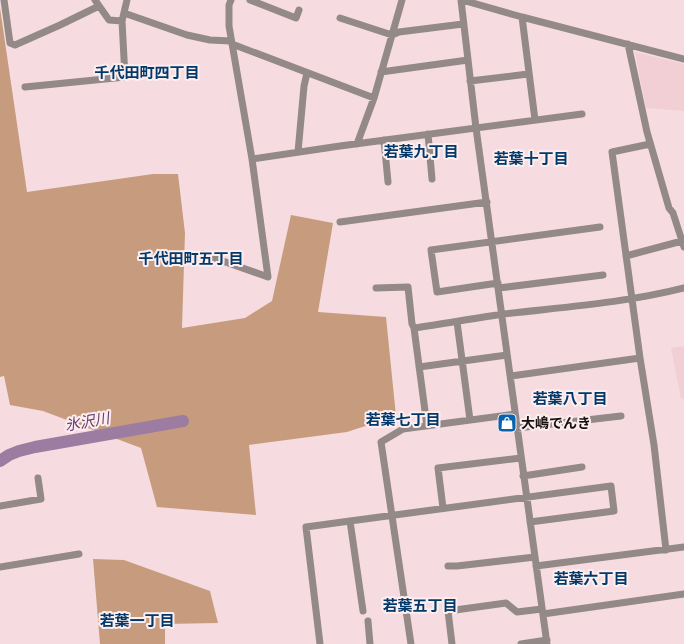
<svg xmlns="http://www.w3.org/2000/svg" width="684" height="644" font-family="Merriweather,'Noto Sans JP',serif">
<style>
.built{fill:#f2cfd4}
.forest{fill:#c79c7e}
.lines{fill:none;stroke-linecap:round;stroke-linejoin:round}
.river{stroke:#9c7ca1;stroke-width:12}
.minor{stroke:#938987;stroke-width:7}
.labels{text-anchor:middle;stroke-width:4;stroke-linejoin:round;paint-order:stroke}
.poi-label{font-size:14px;font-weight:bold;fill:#170f10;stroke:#fcedee;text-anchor:start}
.neighbourhood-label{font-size:15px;font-weight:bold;fill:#02396a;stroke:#fcedee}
.water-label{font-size:15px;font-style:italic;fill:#693d6f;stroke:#fcedee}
</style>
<rect width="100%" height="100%" fill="#f6dce0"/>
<path class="built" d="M635 52 684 64V111L646 108Z
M684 346V399H681L671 348Z"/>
<path class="forest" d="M0 8 27 192 153 174H178L185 233 182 328 245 318 272 301 291 215 333 223 318 312 386 317 396 416 347 432 249 445 256 515 157 507 141 448 43 411 10 405 4 376 0 377Z
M93 559 124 560 210 591 218 623 165 624V644H100Z"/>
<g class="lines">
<path class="river" d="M0 461 9 455 19 451 35 447 183 421"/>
<path class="minor" d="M4 0 10 43 15 45 60 25 99 6
M95 0 109 20 122 21
M231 0 229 5V26L252 159 340 146 582 114
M250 0 296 18 299 10
M461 0 476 128 547 644
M462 0 522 17 684 59
M124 13 187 35 210 40 231 41
M522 17 535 120
M340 18 392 35 399 32 463 24
M232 44 374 98
M628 44 647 132 669 208 673 213 684 247
M381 72 468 60
M470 81 528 74
M25 87 125 77 122 21 127 0
M428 134 432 179
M384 140 388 182
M357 144 374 98 402 0
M650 144 612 152 640 358 654 445 666 550
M298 152 304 86 307 73
M340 222 487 202
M203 254 268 277 252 159
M626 256 682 241
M498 283 437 292 431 250 600 227
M376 288 408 287 412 324 414 328 427 426
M499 288 603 275
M457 322 470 420
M414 328C444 324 474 318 504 314 564 307 625 303 684 288
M419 367 507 355
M511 376 640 358
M517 428 621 416
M523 476 582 467
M0 506 41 499 38 478
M443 508 438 468 521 458
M350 521 611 486 614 511 530 522
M448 566H457L535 557
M536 566 684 547
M0 567 79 554
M543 614 684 594
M368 621 370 644
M320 644 306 527 350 521 363 611
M411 644 381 442 403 429 515 414
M452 644 448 611 506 603 517 612 542 609
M521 644 547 640"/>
</g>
<defs>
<symbol id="shop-square" viewBox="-11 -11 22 22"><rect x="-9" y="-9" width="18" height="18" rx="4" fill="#0762af" stroke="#fcedee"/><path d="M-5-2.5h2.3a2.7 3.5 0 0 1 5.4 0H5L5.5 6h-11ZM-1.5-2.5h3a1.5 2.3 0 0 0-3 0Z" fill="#fff"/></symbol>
</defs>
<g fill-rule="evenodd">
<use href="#shop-square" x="496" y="412" width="22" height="22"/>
</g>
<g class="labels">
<g class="poi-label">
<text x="521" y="428">大嶋でんき</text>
</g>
<g class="neighbourhood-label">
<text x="147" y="78">千代田町四丁目</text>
<text x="421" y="157">若葉九丁目</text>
<text x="531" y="164">若葉十丁目</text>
<text x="191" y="264">千代田町五丁目</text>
<text x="570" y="404">若葉八丁目</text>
<text x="403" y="425">若葉七丁目</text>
<text x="591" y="584">若葉六丁目</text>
<text x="420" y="611">若葉五丁目</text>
<text x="137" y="626">若葉一丁目</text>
</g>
<g class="water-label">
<text transform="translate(87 422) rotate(-10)" y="5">氷沢川</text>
</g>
</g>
</svg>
